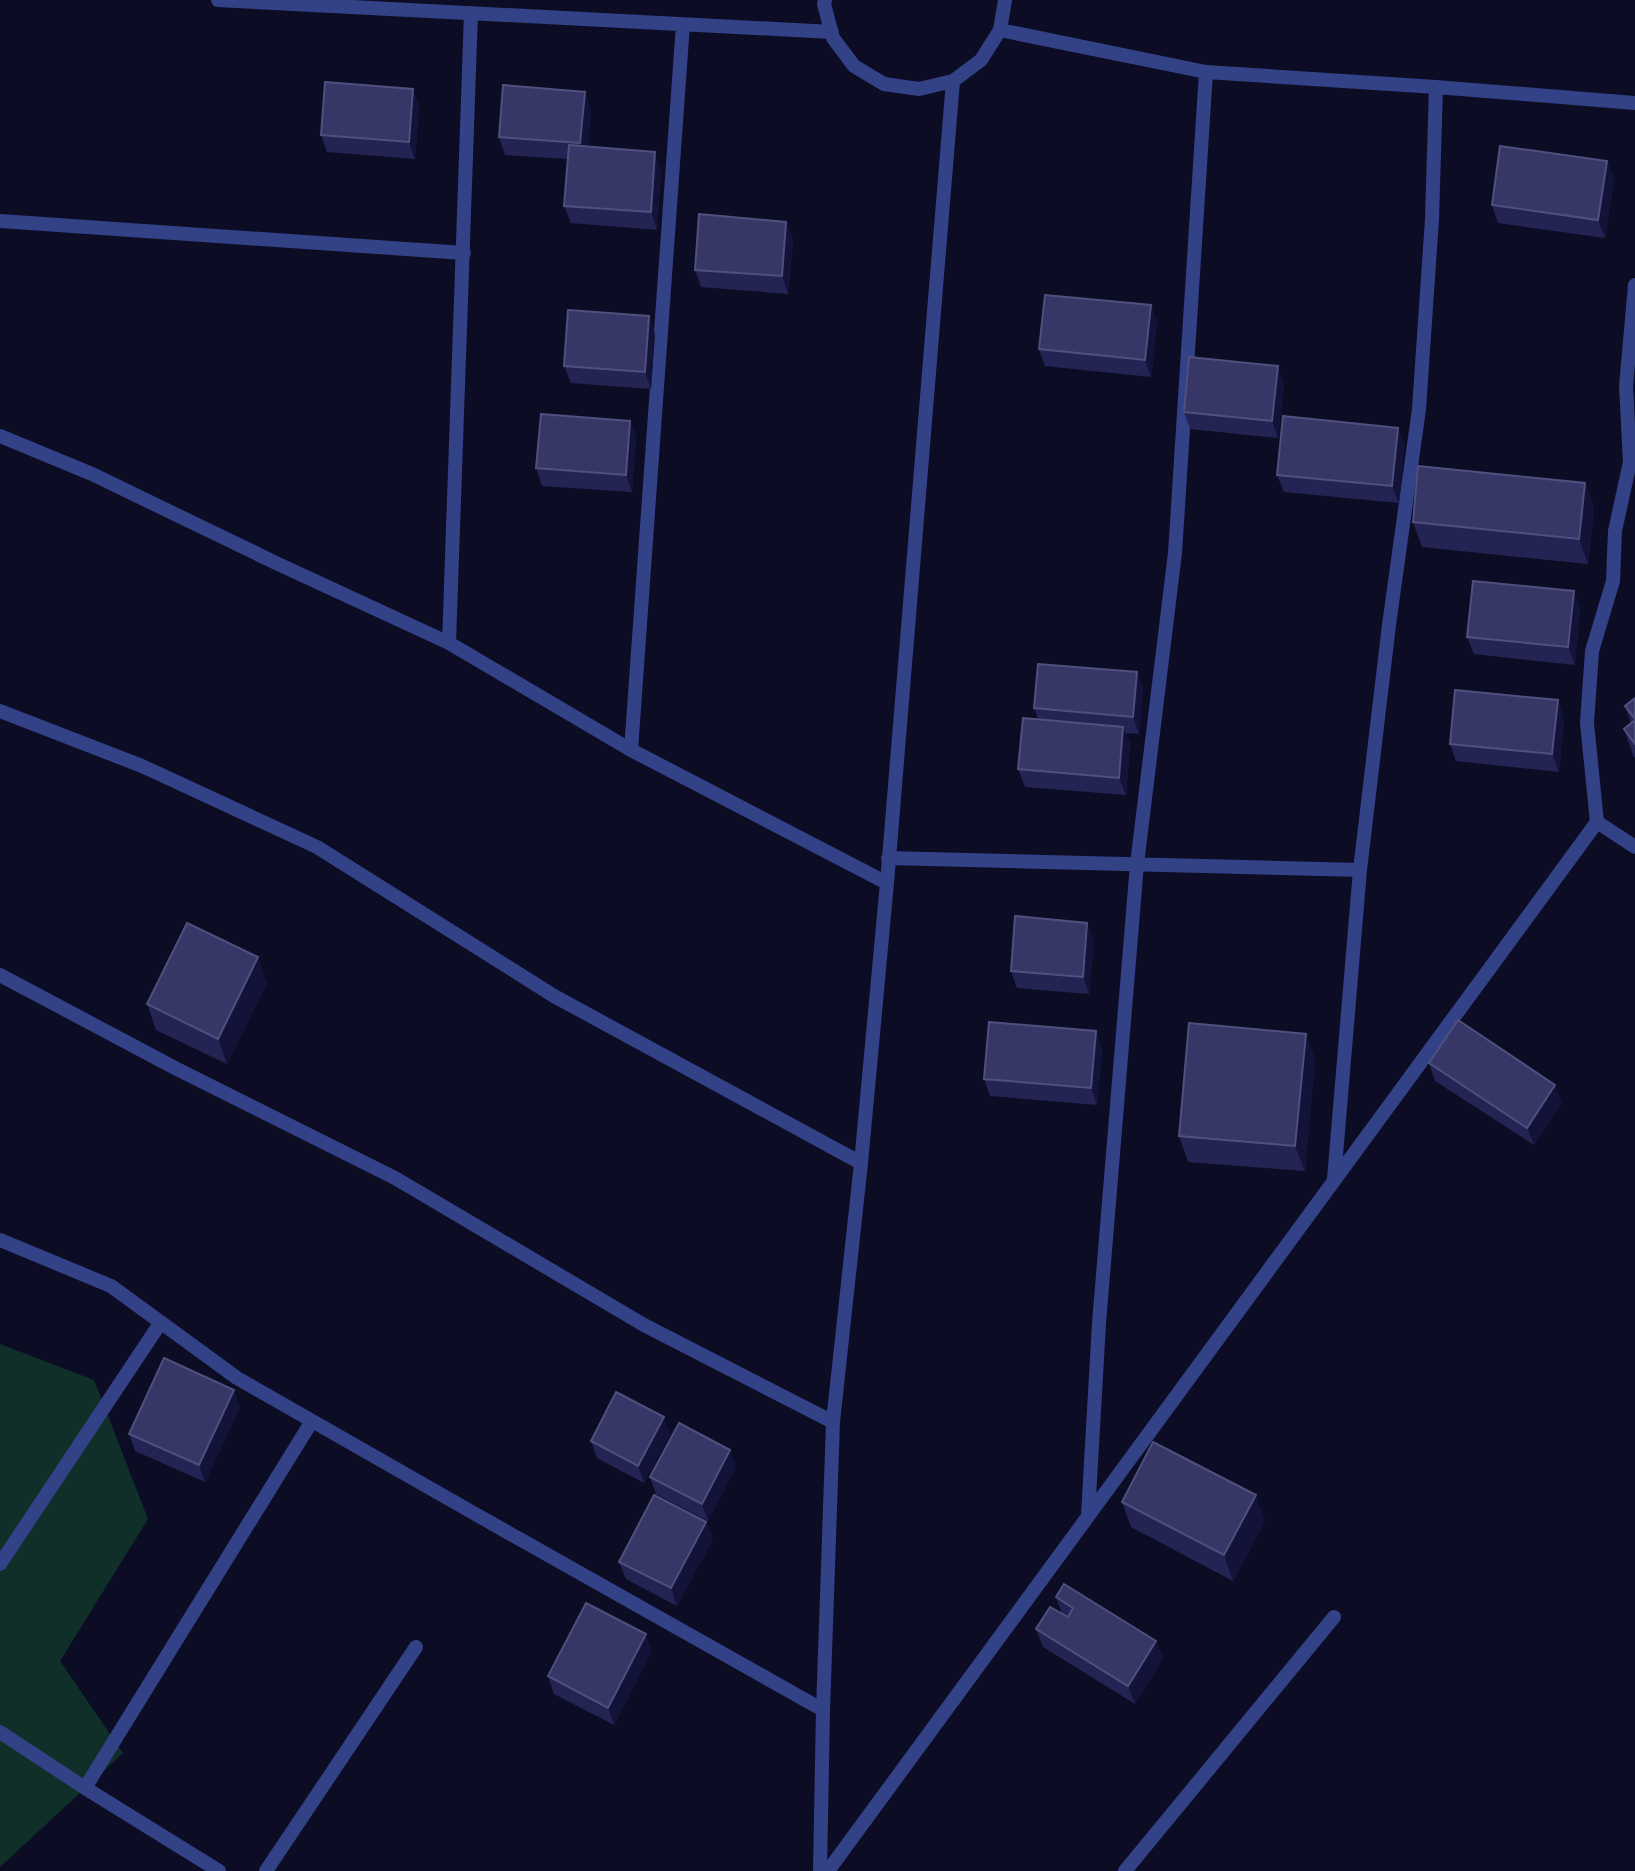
<svg xmlns="http://www.w3.org/2000/svg" width="1635" height="1871" font-family="Arial,sans-serif">
<style>
.green{fill:#0f2f28}
.lines{fill:none;stroke-linecap:round;stroke-linejoin:round}
.street{stroke:#334187;stroke-width:14}
.wall{fill:#242454}
.shaded-wall{fill:#131339}
.building{fill:#363766;stroke:#4e507e;stroke-width:2}
</style>
<rect width="100%" height="100%" fill="#0c0d25"/>
<path class="green" d="M0 1344 94 1380 148 1519 60 1661 123 1753 0 1867Z"/>
<g class="lines">
<path class="street" d="M218 0 832 32
M825 0 824 4 833 38 854 66 884 84 919 89 953 81 981 60 1000 30 1005 0
M1000 30 1206 72 1436 87 1635 103
M0 221 464 253
M0 436 92 474 276 563 449 643 631 750 887 883
M449 643 471 13
M0 711 142 766 317 847 554 996 861 1163
M631 750 683 24
M1597 822 1635 847
M888 858 1360 870
M0 975 175 1068 395 1178 644 1325 833 1422
M1334 1179 1360 870 1389 625 1419 409 1432 219 1436 87
M0 1240 111 1286 237 1378 477 1515 823 1710
M1088 1515 1099 1323 1137 864 1175 553 1206 72
M0 1564 161 1322
M0 1732 85 1788 219 1871
M85 1788 312 1421
M266 1871 416 1647
M820 1871 823 1710 833 1422 861 1163 887 883 953 81
M828 1871 1597 822 1587 723 1592 651 1613 581 1615 531 1630 462 1626 386 1635 285
M1125 1871 1334 1617"/>
</g>
<path class="wall" d="M413 89 419 106 415 159 327 152 321 135Z
M591 109 588 147 661 170 657 230 571 223 564 206 568 159 505 155 499 137Z
M1607 161 1614 178 1605 238 1498 223 1492 205Z
M786 222 793 239 788 294 701 287 695 270Z
M1151 305 1157 322 1151 377 1045 366 1039 349Z
M649 316 655 334 651 389 571 383 564 366Z
M1284 383 1278 438 1190 429 1184 412Z
M630 421 636 438 632 492 542 486 536 468Z
M1398 428 1404 445 1399 503 1284 492 1277 475Z
M1585 483 1594 509 1588 564 1422 547 1413 522Z
M1580 608 1575 665 1474 654 1467 637Z
M1137 672 1143 689 1139 734 1125 733 1130 744 1126 795 1025 787 1018 769 1038 719 1034 708Z
M1635 698V758L1633 755 1624 729 1631 723 1625 706Z
M1564 718 1559 772 1456 761 1450 744Z
M1087 923 1094 940 1089 994 1017 988 1011 971Z
M267 983 227 1064 156 1030 147 1004Z
M1096 1031 1102 1049 1097 1105 990 1096 984 1079Z
M1315 1059 1305 1171 1188 1162 1179 1136Z
M1429 1063 1562 1102 1534 1145 1435 1081Z
M240 1407 205 1482 135 1451 129 1434Z
M670 1434 644 1483 597 1458 591 1441Z
M730 1450 736 1467 708 1521 656 1494 650 1477Z
M1122 1502 1265 1521 1233 1581 1131 1527Z
M706 1522 713 1539 677 1606 626 1579 619 1562Z
M1056 1597 1156 1641 1163 1658 1135 1704 1043 1647 1036 1629 1062 1614Z
M652 1651 614 1725 554 1694 548 1676Z"/>
<path class="shaded-wall" d="M413 89 419 106 415 159 409 142Z
M585 92 591 109 587 161 580 143Z
M655 152 661 170 657 230 651 212Z
M1607 161 1614 178 1605 238 1598 220Z
M786 222 793 239 788 294 782 276Z
M1151 305 1157 322 1151 377 1145 360Z
M649 316 655 334 651 389 645 372Z
M1278 366 1284 383 1278 438 1272 421Z
M630 421 636 438 632 492 626 475Z
M1398 428 1404 445 1399 503 1392 486Z
M1585 483 1594 509 1588 564 1579 539Z
M1574 591 1580 608 1575 665 1568 647Z
M1137 672 1143 689 1139 734 1133 717Z
M1558 700 1564 718 1559 772 1552 754Z
M1123 727 1130 744 1126 795 1119 778Z
M1087 923 1094 940 1089 994 1083 977Z
M258 957 267 983 227 1064 218 1039Z
M1096 1031 1102 1049 1097 1105 1091 1088Z
M1306 1034 1315 1059 1305 1171 1295 1146Z
M1555 1085 1562 1102 1534 1145 1527 1128Z
M234 1390 240 1407 205 1482 199 1465Z
M664 1417 670 1434 644 1483 638 1466Z
M730 1450 736 1467 708 1521 702 1504Z
M1256 1495 1265 1521 1233 1581 1224 1555Z
M706 1522 713 1539 677 1606 671 1588Z
M646 1634 652 1651 614 1725 608 1708Z
M1156 1641 1163 1658 1135 1704 1128 1686Z"/>
<path class="building" d="M325 82 413 89 409 142 321 135Z
M503 85 585 92 580 143 499 137Z
M569 145 655 152 651 212 564 206Z
M1500 146 1607 161 1598 220 1492 205Z
M699 214 786 222 782 276 695 270Z
M1045 295 1151 305 1145 360 1039 349Z
M568 310 649 316 645 372 564 366Z
M1189 357 1278 366 1272 421 1184 412Z
M541 414 630 421 626 475 536 468Z
M1283 416 1398 428 1392 486 1277 475Z
M1418 466 1585 483 1579 539 1413 522Z
M1473 581 1574 591 1568 647 1467 637Z
M1038 664 1137 672 1133 717 1034 708Z
M1455 690 1558 700 1552 754 1450 744Z
M1635 698V719L1625 706Z
M1023 718 1123 727 1119 778 1018 769Z
M1635 720V744L1624 729Z
M1015 916 1087 923 1083 977 1011 971Z
M187 923 258 957 218 1039 147 1004Z
M1458 1020 1555 1085 1527 1128 1429 1063Z
M989 1022 1096 1031 1091 1088 984 1079Z
M1189 1023 1306 1034 1295 1146 1179 1136Z
M164 1358 234 1390 199 1465 129 1434Z
M616 1392 664 1417 638 1466 591 1441Z
M679 1423 730 1450 702 1504 650 1477Z
M1153 1442 1256 1495 1224 1555 1122 1502Z
M654 1495 706 1522 671 1588 619 1562Z
M1064 1584 1156 1641 1128 1686 1036 1629 1050 1607 1068 1617 1073 1608 1056 1597Z
M586 1603 646 1634 608 1708 548 1676Z"/>
</svg>
